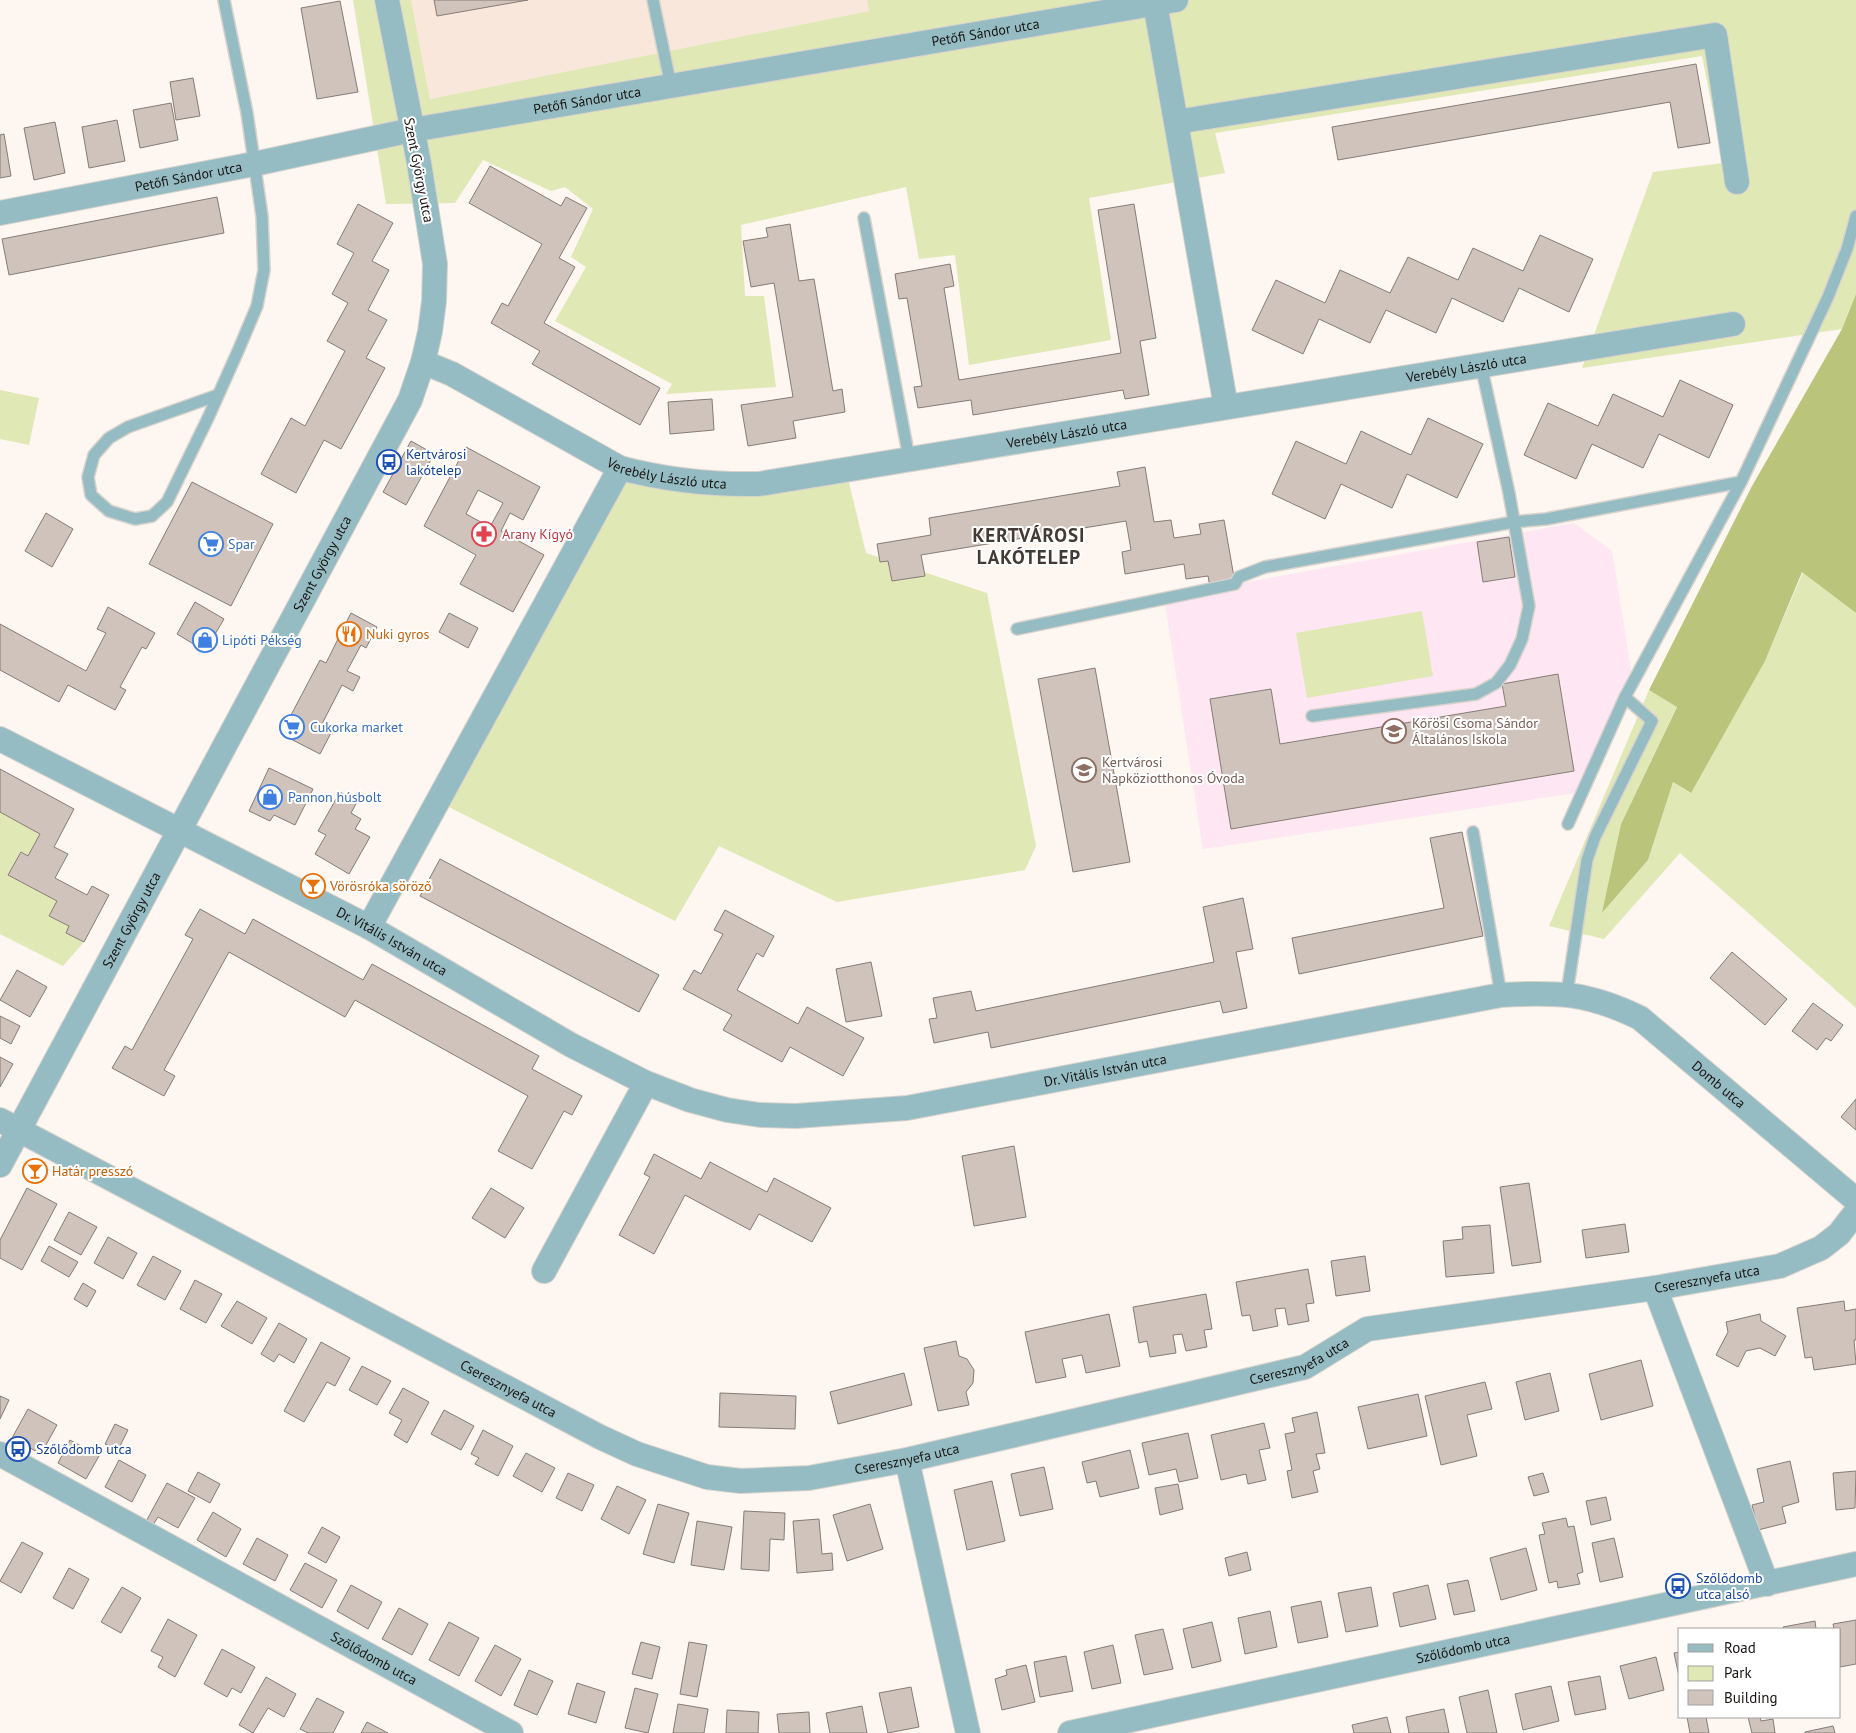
<svg xmlns="http://www.w3.org/2000/svg" width="1856" height="1733" font-family="'PT Sans',sans-serif">
<style>
.built{fill:#fae7db}
.education{fill:#fee6f2}
.green{fill:#e0e8b5}
.forest{fill:#bac47b}
.building{fill:#cfc3bc;stroke:#867c75;fill-rule:evenodd}
.lines{fill:none;stroke-linecap:round;stroke-linejoin:round}
.lane-casing{stroke:#d8d2cd;stroke-width:14}
.street-casing{stroke:#d8d2cd;stroke-width:26}
.lane{stroke:#95bcc3;stroke-width:11}
.street{stroke:#95bcc3;stroke-width:24}
.labels{text-anchor:middle;stroke-width:4;stroke-linejoin:round;paint-order:stroke}
.street-label{font-size:14px;fill:#181412;stroke:#fff}
.transit-label{font-size:14px;fill:#164399;stroke:#fff;text-anchor:start}
.health-label{font-size:14px;fill:#be3a42;stroke:#fff;text-anchor:start}
.shop-label{font-size:14px;fill:#366cbe;stroke:#fff;text-anchor:start}
.food-label{font-size:14px;fill:#c56008;stroke:#fff;text-anchor:start}
.education-label{font-size:14px;fill:#785e54;stroke:#fff;text-anchor:start}
.district-label{font-size:19px;font-weight:bold;letter-spacing:1px;fill:#443a35;stroke:#fff}
</style>
<rect width="100%" height="100%" fill="#fdf6f1"/>
<path class="built" d="M411 0H867L870 11 430 99Z"/>
<path class="education" d="M1574 523 1612 551 1631 670 1576 793 1203 849 1164 597Z"/>
<path class="green" d="M353 0H411L430 99 869 11 867 0H1856V294L1842 329 1582 368 1653 172 1723 163 1702 56 1215 133 1225 173 1089 198 1111 340 969 365 955 255 919 259 906 187 741 225 745 296H764L776 387 666 394 672 384 555 321 586 267 571 257 593 209 565 187 551 191 483 160 455 203 386 204Z
M0 390 39 398 29 445 0 439Z
M617 455 687 478 743 481 844 462 866 553 987 593 1036 846 1025 870 837 902 719 846 675 921 433 799Z
M1803 572 1856 613V1008L1680 853 1604 939 1549 926 1649 690 1677 706 1621 824 1603 912 1648 860 1673 782 1690 793 1765 661Z
M1422 611 1433 676 1307 698 1296 633Z
M0 812 40 834 28 856 21 852 8 875 57 901 49 916 69 926 66 933 84 942 63 966 0 934Z"/>
<path class="forest" d="M1856 294V613L1802 572 1765 661 1691 793 1673 782 1648 860 1602 913 1621 824 1677 707 1649 690 1752 486 1842 329Z"/>
<path class="building" d="M434 0H528L437 16Z
M340 1 358 92 317 99 301 8Z
M1696 64 1710 143 1678 148 1670 102 1338 160 1332 127Z
M193 78 200 116 176 120 170 82Z
M171 103 178 140 140 148 133 110Z
M117 120 125 161 89 168 82 127Z
M55 122 65 173 34 180 24 128Z
M4 134 11 176 0 178V135Z
M490 166 561 206 566 197 587 208 559 258 575 267 544 323 660 388 640 425 532 364 540 351 491 323 502 303 508 306 542 244 469 203Z
M217 197 224 233 9 275 2 239Z
M358 204 393 223 372 261 389 270 368 310 387 320 366 358 385 368 341 449 324 440 296 493 261 474 291 418 305 426 345 351 327 341 348 303 332 294 354 253 337 244Z
M1134 204 1156 338 1140 341 1149 395 1125 399 1123 390 973 415 971 400 918 408 914 387 922 386 907 298 899 299 895 274 950 264 954 286 944 288 959 380 1121 353 1098 210Z
M790 224 799 281 814 279 833 391 842 389 845 412 793 421 796 438 748 446 741 405 793 397 774 283 751 287 743 241 768 237 766 228Z
M1540 235 1593 259 1569 312 1519 288 1503 322 1452 298 1436 333 1386 310 1370 343 1319 319 1303 354 1252 330 1276 280 1325 303 1340 270 1390 293 1408 257 1458 280 1473 248 1523 271Z
M1680 380 1733 405 1709 458 1659 434 1643 468 1592 444 1576 479 1524 455 1548 403 1598 426 1613 394 1663 417Z
M712 399 714 430 670 434 668 402Z
M1428 418 1483 444 1457 498 1407 474 1392 508 1341 484 1325 519 1272 494 1296 441 1346 464 1361 431 1411 455Z
M411 441 434 454 406 505 383 492Z
M466 447 540 487 523 520 510 513 501 531 544 555 513 612 460 584 476 555 424 526ZM478 490 503 503 490 527 466 514Z
M1145 467 1154 522 1171 520 1174 538 1201 534 1199 524 1224 520 1235 583 1210 587 1208 576 1186 579 1184 564 1125 574 1122 552 1131 550 1126 521 921 555 925 576 892 581 888 561 880 562 877 544 931 535 929 518 1120 486 1117 472Z
M192 482 273 524 231 606 149 564Z
M46 513 73 529 52 567 25 551Z
M1509 537 1515 577 1483 582 1477 542Z
M195 602 224 619 205 651 177 634Z
M108 607 155 633 146 649 142 647 120 687 126 690 115 710 68 685 59 702 0 670V624L86 671 106 633 97 629Z
M351 613 377 627 366 648 361 645 347 671 360 677 353 691 342 685 322 724 333 729 320 754 281 734 320 660 326 663Z
M449 613 478 628 468 648 439 632Z
M1095 668 1130 862 1073 872 1038 679Z
M1558 674 1574 771 1231 829 1210 699 1271 689 1280 744 1506 706 1502 684Z
M269 768 313 789 295 825 274 815 270 821 249 811Z
M0 769 74 809 54 847 68 854 55 878 87 895 92 886 109 895 84 942 66 933 69 926 49 916 57 901 8 875 21 852 28 856 40 834 0 812Z
M340 792 357 802 351 813 361 819 355 829 370 837 349 874 315 854 326 835 318 831Z
M1462 832 1483 936 1299 974 1292 938 1444 908 1430 838Z
M440 859 659 975 639 1012 420 896Z
M1243 898 1253 949 1236 952 1247 1008 1223 1013 1220 1001 991 1048 988 1032 934 1043 929 1019 937 1018 933 998 971 991 976 1011 1214 962 1203 907Z
M200 909 245 934 253 919 363 980 372 964 539 1056 532 1069 582 1096 572 1115 564 1111 532 1169 498 1151 528 1096 355 1000 345 1017 229 952 164 1070 175 1076 164 1096 112 1068 125 1046 132 1050 193 939 185 935Z
M725 910 774 936 763 957 757 953 737 990 798 1024 807 1007 864 1038 843 1076 790 1047 782 1062 723 1030 732 1015 683 989 694 970 701 974 723 934 714 930Z
M1732 952 1787 999 1765 1025 1710 978Z
M871 962 882 1016 846 1022 836 969Z
M17 970 47 987 30 1017 0 1000Z
M1813 1003 1843 1025 1831 1041 1826 1038 1817 1050 1792 1031Z
M0 1016 20 1026 11 1044 0 1038Z
M0 1057 13 1064 0 1087Z
M1856 1099V1130L1841 1117Z
M1014 1146 1026 1217 974 1226 962 1156Z
M654 1154 701 1179 710 1162 767 1192 774 1178 831 1208 812 1242 759 1214 750 1230 685 1195 654 1254 619 1235 650 1177 644 1174Z
M1529 1183 1541 1262 1512 1266 1500 1187Z
M27 1188 57 1204 22 1270 0 1258V1240Z
M491 1188 524 1208 505 1238 472 1218Z
M69 1212 97 1227 81 1255 54 1240Z
M1625 1224 1629 1252 1586 1258 1582 1230Z
M1490 1225 1494 1273 1446 1277 1443 1241 1463 1239 1462 1227Z
M108 1237 137 1253 123 1279 94 1263Z
M49 1246 78 1262 69 1277 41 1261Z
M153 1256 181 1271 165 1300 137 1285Z
M1365 1256 1370 1291 1336 1296 1331 1261Z
M1308 1269 1314 1303 1306 1304 1309 1321 1288 1325 1285 1308 1275 1309 1278 1326 1253 1331 1250 1315 1242 1316 1236 1282Z
M195 1280 222 1294 206 1323 180 1309Z
M83 1283 96 1291 87 1307 74 1299Z
M1206 1294 1212 1329 1204 1330 1207 1347 1186 1351 1182 1334 1173 1335 1176 1353 1150 1357 1147 1341 1139 1343 1133 1307Z
M237 1301 267 1318 252 1344 221 1326Z
M1844 1301 1845 1311 1856 1309V1340H1854L1856 1364 1814 1370 1812 1357 1805 1358 1797 1308Z
M1109 1314 1120 1366 1086 1373 1082 1355 1062 1359 1066 1377 1036 1383 1025 1332Z
M1760 1314 1761 1321 1786 1336 1775 1356 1760 1348 1746 1351 1738 1367 1716 1355 1728 1332 1726 1322Z
M279 1323 307 1339 294 1363 279 1354 274 1362 261 1354Z
M956 1341 959 1356 967 1359 974 1370 973 1383 966 1392 969 1405 938 1411 924 1348Z
M321 1342 350 1358 335 1386 327 1382 304 1422 284 1411Z
M1641 1360 1653 1406 1601 1420 1589 1374Z
M362 1366 391 1381 377 1405 349 1390Z
M904 1373 912 1405 838 1424 830 1392Z
M1550 1373 1559 1411 1525 1420 1516 1382Z
M1485 1382 1492 1409 1467 1415 1477 1456 1441 1465 1425 1396Z
M403 1388 429 1402 407 1443 394 1435 402 1420 389 1413Z
M720 1393 796 1396 795 1429 719 1427Z
M1418 1394 1427 1436 1368 1449 1358 1407Z
M0 1396 9 1400 0 1419Z
M28 1409 57 1425 41 1454 12 1438Z
M444 1410 474 1426 461 1450 431 1434Z
M1317 1412 1325 1453 1316 1454 1320 1469 1313 1471 1318 1492 1292 1498 1287 1471 1292 1470 1285 1434 1295 1432 1292 1418Z
M1264 1423 1270 1448 1259 1450 1266 1480 1248 1484 1246 1474 1221 1480 1211 1435Z
M115 1424 128 1430 118 1450 105 1444Z
M483 1430 513 1446 498 1476 475 1464 479 1458 471 1454Z
M1188 1433 1198 1478 1179 1482 1176 1469 1149 1475 1142 1443Z
M70 1440 99 1456 86 1479 58 1463Z
M1130 1450 1139 1488 1100 1497 1096 1481 1087 1483 1082 1462Z
M526 1453 555 1468 542 1492 513 1476Z
M119 1460 146 1475 132 1502 105 1487Z
M1790 1461 1799 1502 1782 1507 1786 1523 1758 1530 1752 1505 1764 1502 1757 1469Z
M1044 1467 1053 1509 1020 1516 1011 1474Z
M1856 1471 1855 1508 1836 1510 1833 1473Z
M198 1472 220 1484 210 1503 188 1491Z
M568 1473 594 1485 582 1511 556 1498Z
M1543 1473 1549 1492 1534 1496 1528 1477Z
M992 1481 1005 1541 967 1550 954 1490Z
M167 1483 195 1498 178 1528 158 1517 150 1530 143 1527Z
M1178 1484 1183 1509 1160 1515 1155 1488Z
M617 1486 646 1500 629 1534 601 1519Z
M1606 1497 1611 1520 1591 1525 1586 1501Z
M658 1504 689 1513 674 1563 643 1554Z
M870 1504 883 1549 847 1561 833 1515Z
M744 1511 785 1513 784 1540 770 1539 769 1571 741 1569Z
M213 1512 241 1529 226 1557 197 1540Z
M1566 1518 1568 1527 1574 1526 1583 1572 1577 1574 1580 1584 1558 1588 1557 1581 1549 1583 1539 1535 1545 1534 1542 1523Z
M819 1519 822 1554 832 1553 833 1570 797 1573 793 1521Z
M697 1521 732 1527 724 1570 691 1565Z
M322 1527 340 1537 326 1563 308 1553Z
M257 1538 288 1555 275 1581 243 1564Z
M1614 1538 1623 1577 1600 1582 1592 1543Z
M22 1542 43 1553 21 1593 0 1581Z
M1526 1548 1537 1590 1501 1600 1490 1558Z
M1247 1552 1251 1570 1229 1576 1225 1558Z
M305 1563 337 1580 322 1608 290 1590Z
M69 1568 89 1579 73 1609 53 1598Z
M1468 1580 1475 1611 1454 1615 1447 1584Z
M351 1585 382 1602 368 1629 337 1611Z
M1428 1585 1436 1619 1400 1627 1393 1593Z
M122 1587 141 1598 121 1633 101 1622Z
M1371 1587 1378 1626 1346 1632 1338 1593Z
M1321 1601 1328 1637 1298 1643 1291 1607Z
M399 1608 428 1624 412 1655 382 1639Z
M1270 1611 1277 1647 1245 1654 1238 1618Z
M168 1619 197 1635 175 1677 158 1667 163 1657 151 1651Z
M1856 1620V1664L1840 1667V1629H1834L1833 1624Z
M1815 1621 1816 1629H1784L1783 1627Z
M449 1622 479 1638 459 1676 429 1660Z
M1212 1622 1221 1661 1192 1668 1183 1629Z
M1163 1629 1173 1669 1144 1675 1135 1635Z
M641 1642 660 1647 652 1679 632 1674Z
M689 1642 707 1645 697 1697 680 1694Z
M495 1645 521 1659 501 1696 475 1681Z
M1113 1645 1121 1683 1092 1689 1084 1652Z
M222 1649 255 1667 241 1693 232 1688 227 1697 204 1684Z
M1680 1652V1681L1674 1653Z
M1066 1656 1073 1691 1040 1697 1034 1662Z
M1656 1657 1664 1690 1629 1699 1620 1666Z
M1026 1665 1035 1702 1002 1710 995 1679 1007 1675 1006 1670Z
M529 1670 553 1681 537 1715 514 1705Z
M1600 1676 1606 1709 1575 1715 1568 1682Z
M266 1677 296 1694 284 1717 268 1708 253 1733 239 1725Z
M577 1683 605 1692 596 1723 568 1714Z
M1551 1686 1559 1721 1523 1730 1515 1694Z
M911 1687 919 1727 888 1733 879 1693Z
M635 1688 658 1694 648 1733 625 1728Z
M1488 1690 1497 1733H1467L1459 1697Z
M317 1698 344 1712 333 1733H308L300 1729Z
M678 1704 708 1709 704 1733H673Z
M862 1706 867 1733H830L826 1713Z
M1444 1709 1449 1733H1409L1406 1717Z
M727 1710 759 1712 758 1733H726Z
M809 1712 810 1733H779L777 1714Z
M1387 1717 1391 1733H1354L1352 1725Z
M1687 1717H1706L1709 1733H1690Z
M1748 1717H1760L1761 1721 1773 1719 1775 1733H1752Z
M367 1722 388 1733H361Z
M1833 1726 1835 1733H1805V1732Z"/>
<g class="lines">
<defs>
<path id="lane" d="M653 0 671 86
M864 218 909 458
M218 395 128 427 109 438 94 455 88 477 91 495 109 511 135 519 152 516 167 502 208 418 238 351 257 306 264 270 262 216 247 113 224 0
M1017 629 1235 584 1239 577 1265 567 1514 522 1546 519 1741 482
M1312 716 1476 694 1496 683 1510 665 1522 639 1529 606 1509 493 1481 365
M1568 824 1625 697 1741 482 1828 297 1847 249 1856 216
M1473 832 1501 995
M1567 993 1587 860 1595 837 1652 721 1625 697"/>
<g id="street">
<path d="M1155 3 1226 407"/>
<path d="M1176 122 1715 35 1737 182"/>
<path id="s1" d="M0 213 254 164 412 130 1176 0"/>
<path id="s2" d="M423 362 452 374 620 468C666 480 712 485 759 484L1733 324"/>
<path id="s3" d="M0 739 369 927 571 1045 646 1083 690 1100 727 1110 760 1115 796 1116 907 1108 1501 995C1558 992 1587 992 1640 1018L1856 1200"/>
<path d="M369 927 620 468"/>
<path id="s4" d="M0 1120 600 1437 637 1454 707 1477 741 1481 809 1478 907 1460 1305 1367 1367 1329 1655 1288 1780 1266 1821 1248 1839 1234 1856 1212"/>
<path id="s5" d="M0 1165 410 400 423 362 430 332 434 301 435 264 419 163 387 0"/>
<path d="M544 1271 646 1083"/>
<path d="M1655 1288 1767 1584"/>
<path id="s6" d="M0 1454 511 1733"/>
<path d="M907 1460 968 1733"/>
<path id="s7" d="M1070 1733 1856 1564"/>
</g>
</defs>
<use href="#lane" class="lane-casing"/>
<use href="#street" class="street-casing"/>
<use href="#lane" class="lane"/>
<use href="#street" class="street"/>
</g>
<defs>
<symbol id="bus-ring" viewBox="-11 -11 22 22"><circle r="9.5" fill="#fff" stroke="#1a4fb4" stroke-width="1.5"/><path d="M-5-6H5V4H4V6H2V4H-2V6H-4V4H-5ZM-3.5-4V0h7V-4ZM-3.5 1.2v1.5H-2V1.2ZM2 1.2v1.5H3.5V1.2Z" fill="#1a4fb4"/></symbol>
<symbol id="pharmacy-ring" viewBox="-11 -11 22 22"><circle r="9.5" fill="#fff" stroke="#e0444e" stroke-width="1.5"/><path d="M-2-6h4v4h4v4h-4v4h-4v-4h-4v-4h4Z" fill="#e0444e"/></symbol>
<symbol id="supermarket-ring" viewBox="-11 -11 22 22"><circle r="9.5" fill="#fff" stroke="#3f7fe0" stroke-width="1.5"/><path d="M-6-5.5h2.5l.6 2H6L4.5 2H-2.5L-4.4-4H-6ZM-1.5 3.2a1.3 1.3 0 1 0 .1 0ZM3 3.2a1.3 1.3 0 1 0 .1 0Z" fill="#3f7fe0"/></symbol>
<symbol id="restaurant-ring" viewBox="-11 -11 22 22"><circle r="9.5" fill="#fff" stroke="#e8710a" stroke-width="1.5"/><path d="M-5-6h1v4h1v-4h1v4h1v-4h1v5L-1.5 .5V6h-2V.5L-5-1ZM5-6V6H3V1.5H1.5Q1.5-4 5-6Z" fill="#e8710a"/></symbol>
<symbol id="shop-ring" viewBox="-11 -11 22 22"><circle r="9.5" fill="#fff" stroke="#3f7fe0" stroke-width="1.5"/><path d="M-5-2.5h2.3a2.7 3.5 0 0 1 5.4 0H5L5.5 6h-11ZM-1.5-2.5h3a1.5 2.3 0 0 0-3 0Z" fill="#3f7fe0"/></symbol>
<symbol id="school-ring" viewBox="-11 -11 22 22"><circle r="9.5" fill="#fff" stroke="#8d6e63" stroke-width="1.5"/><path d="M0-5L7-2L0 1L-7-2ZM-4 1L0 2.5L4 1V4Q0 6-4 4Z" fill="#8d6e63"/></symbol>
<symbol id="bar-ring" viewBox="-11 -11 22 22"><circle r="9.5" fill="#fff" stroke="#e8710a" stroke-width="1.5"/><path d="M-6-5H6L.8 .8V4.5H3.5V6h-7V4.5H-.8V.8Z" fill="#e8710a"/></symbol>
</defs>
<g fill-rule="evenodd">
<use href="#bus-ring" x="375" y="448" width="28" height="28"/>
<use href="#pharmacy-ring" x="470" y="520" width="28" height="28"/>
<use href="#supermarket-ring" x="197" y="530" width="28" height="28"/>
<use href="#restaurant-ring" x="335" y="620" width="28" height="28"/>
<use href="#shop-ring" x="191" y="626" width="28" height="28"/>
<use href="#supermarket-ring" x="278" y="713" width="28" height="28"/>
<use href="#school-ring" x="1380" y="717" width="28" height="28"/>
<use href="#school-ring" x="1070" y="756" width="28" height="28"/>
<use href="#shop-ring" x="256" y="783" width="28" height="28"/>
<use href="#bar-ring" x="299" y="872" width="28" height="28"/>
<use href="#bar-ring" x="21" y="1157" width="28" height="28"/>
<use href="#bus-ring" x="4" y="1435" width="28" height="28"/>
<use href="#bus-ring" x="1664" y="1572" width="28" height="28"/>
</g>
<g class="labels">
<g class="street-label">
<text dy="5" stroke="none"><textPath href="#s1" startOffset="1002">Petőfi Sándor utca</textPath></text>
<text dy="5" stroke="none"><textPath href="#s1" startOffset="598">Petőfi Sándor utca</textPath></text>
<text transform="translate(419 170) rotate(79)" y="5">Szent György utca</text>
<text dy="5" stroke="none"><textPath href="#s1" startOffset="192">Petőfi Sándor utca</textPath></text>
<text dy="5" stroke="none"><textPath href="#s2" startOffset="1081">Verebély László utca</textPath></text>
<text dy="5" stroke="none"><textPath href="#s2" startOffset="676">Verebély László utca</textPath></text>
<text dy="5" stroke="none"><textPath href="#s2" startOffset="271">Verebély László utca</textPath></text>
<text dy="5" stroke="none"><textPath href="#s5" startOffset="682">Szent György utca</textPath></text>
<text dy="5" stroke="none"><textPath href="#s5" startOffset="278">Szent György utca</textPath></text>
<text dy="5" stroke="none"><textPath href="#s3" startOffset="441">Dr. Vitális István utca</textPath></text>
<text dy="5" stroke="none"><textPath href="#s3" startOffset="1200">Dr. Vitális István utca</textPath></text>
<text dy="5" stroke="none"><textPath href="#s3" startOffset="1849">Domb utca</textPath></text>
<text dy="5" stroke="none"><textPath href="#s4" startOffset="1820">Cseresznyefa utca</textPath></text>
<text dy="5" stroke="none"><textPath href="#s4" startOffset="1400">Cseresznyefa utca</textPath></text>
<text dy="5" stroke="none"><textPath href="#s4" startOffset="575">Cseresznyefa utca</textPath></text>
<text dy="5" stroke="none"><textPath href="#s4" startOffset="995">Cseresznyefa utca</textPath></text>
<text dy="5" stroke="none"><textPath href="#s7" startOffset="402">Szőlődomb utca</textPath></text>
<text dy="5" stroke="none"><textPath href="#s6" startOffset="426">Szőlődomb utca</textPath></text>
</g>
<g class="transit-label">
<text x="406" y="459">Kertvárosi<tspan x="406" dy="16">lakótelep</tspan></text>
<text x="36" y="1454">Szőlődomb utca</text>
<text x="1696" y="1583">Szőlődomb<tspan x="1696" dy="16">utca alsó</tspan></text>
</g>
<g class="health-label">
<text x="502" y="539">Arany Kígyó</text>
</g>
<g class="shop-label">
<text x="228" y="549">Spar</text>
<text x="222" y="645">Lipóti Pékség</text>
<text x="310" y="732">Cukorka market</text>
<text x="288" y="802">Pannon húsbolt</text>
</g>
<g class="food-label">
<text x="366" y="639">Nuki gyros</text>
<text x="330" y="891">Vörösróka söröző</text>
<text x="52" y="1176">Határ presszó</text>
</g>
<g class="education-label">
<text x="1412" y="728">Kőrösi Csoma Sándor<tspan x="1412" dy="16">Általános Iskola</tspan></text>
<text x="1102" y="767">Kertvárosi<tspan x="1102" dy="16">Napköziotthonos Óvoda</tspan></text>
</g>
<g class="district-label">
<text x="1029" y="542">KERTVÁROSI<tspan x="1029" dy="22">LAKÓTELEP</tspan></text>
</g>
</g>
<rect x="1678" y="1628" width="162" height="90" fill="#ffffff" stroke="#a3a1a0"/>
<rect x="1688" y="1644" width="25" height="8" fill="#95bcc3" stroke="#a3a1a0"/>
<text x="1724" y="1653" font-size="15" fill="#181412">Road</text>
<rect x="1688" y="1666" width="25" height="15" fill="#e0e8b5" stroke="#a3a1a0"/>
<text x="1724" y="1678" font-size="15" fill="#181412">Park</text>
<rect x="1688" y="1690" width="25" height="15" fill="#cfc3bc" stroke="#a3a1a0"/>
<text x="1724" y="1703" font-size="15" fill="#181412">Building</text>
</svg>
